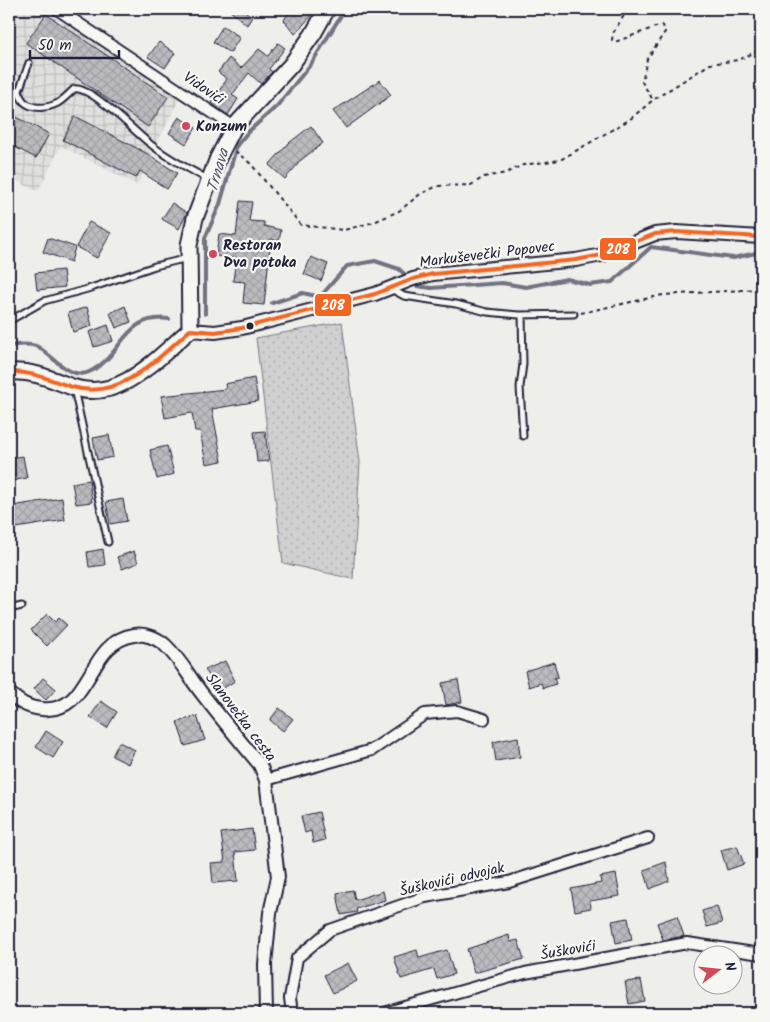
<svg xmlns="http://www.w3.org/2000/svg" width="770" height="1022" font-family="Kalam,sans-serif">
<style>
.industrial{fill:url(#industrial-grid)}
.grass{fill:url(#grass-dots);stroke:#797986}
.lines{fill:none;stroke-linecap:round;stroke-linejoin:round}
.stream{stroke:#727281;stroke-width:4}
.building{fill:url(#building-cross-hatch);stroke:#22223b}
.service-casing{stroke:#22223b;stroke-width:9}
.minor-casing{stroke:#22223b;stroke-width:14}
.tertiary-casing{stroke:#22223b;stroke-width:16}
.secondary-casing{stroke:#22223b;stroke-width:19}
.path{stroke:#22223b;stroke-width:2;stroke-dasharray:4 4;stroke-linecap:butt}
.service{stroke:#f6f6f2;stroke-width:5}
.minor{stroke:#f6f6f2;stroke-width:10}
.tertiary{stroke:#f6f6f2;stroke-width:12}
.secondary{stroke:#f6f6f2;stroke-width:15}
.bus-1-casing{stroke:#f6f6f2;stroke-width:8}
.bus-1{stroke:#f26522;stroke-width:4}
.poi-dot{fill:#d1495b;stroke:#f6f6f2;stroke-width:2}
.bus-dot{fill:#22223b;stroke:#f6f6f2;stroke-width:2}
.labels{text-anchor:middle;stroke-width:4.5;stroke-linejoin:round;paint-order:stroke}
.street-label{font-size:15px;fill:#22223b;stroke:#f6f6f2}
.poi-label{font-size:15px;font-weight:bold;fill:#22223b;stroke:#f6f6f2;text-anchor:start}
.water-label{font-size:16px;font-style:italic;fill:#575769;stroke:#f6f6f2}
.line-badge{stroke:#f6f6f2;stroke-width:2}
.badge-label{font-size:14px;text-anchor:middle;font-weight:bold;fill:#fff}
</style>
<defs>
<pattern id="industrial-grid" width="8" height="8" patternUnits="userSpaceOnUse" patternTransform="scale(1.25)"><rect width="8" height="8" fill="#dfdfde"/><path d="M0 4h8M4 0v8" fill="none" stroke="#bfbfbf"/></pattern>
<pattern id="grass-dots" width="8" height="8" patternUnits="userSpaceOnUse" patternTransform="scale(1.25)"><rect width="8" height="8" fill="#d0d0d1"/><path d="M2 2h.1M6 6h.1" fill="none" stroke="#b2b2b4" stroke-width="1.8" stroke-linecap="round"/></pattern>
<pattern id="building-cross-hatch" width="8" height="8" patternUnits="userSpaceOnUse" patternTransform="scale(1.25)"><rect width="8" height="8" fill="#bbbbbf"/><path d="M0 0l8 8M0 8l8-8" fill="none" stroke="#a0a0a5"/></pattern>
</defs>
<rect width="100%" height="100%" fill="#eeeeeb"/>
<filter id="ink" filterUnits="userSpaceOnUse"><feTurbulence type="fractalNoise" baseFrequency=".02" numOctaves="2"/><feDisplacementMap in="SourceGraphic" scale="10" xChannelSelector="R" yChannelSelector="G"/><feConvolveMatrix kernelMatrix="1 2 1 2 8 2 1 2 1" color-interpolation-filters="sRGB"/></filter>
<g filter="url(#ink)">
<path class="industrial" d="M10 9H40L129 61 181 95 137 185 61 146 38 191 9 178Z"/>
<path class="grass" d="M342 322 360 462 353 579 283 563 256 338Z"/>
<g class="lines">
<path class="stream" d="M272 303 303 293 320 297 347 266 375 261 399 269 417 286 431 288 502 283 526 287 567 279 590 285 612 282 651 247 733 258 761 252
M205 314V238L220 204 237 145 248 132 277 106 311 64 345 9
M9 346C17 345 27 343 36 346 51 353 69 381 89 372 123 357 122 314 169 319"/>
</g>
<path class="building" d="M228 9H243L252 17 247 25Z
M291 9H300L311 16 295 34 284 20Z
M46 14 168 97 148 127 26 43Z
M223 26 240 37 230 53 213 42Z
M159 42 175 53 165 68 148 57Z
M278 43 285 48 269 69 272 72 261 84 249 73 232 95 238 99 228 115 211 103 227 79 218 72 229 58 241 68 259 49 268 56Z
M380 80 391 95 346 128 333 111Z
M9 113 49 134 36 158 9 144Z
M75 116 148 154 177 173 167 189 140 171 136 178 63 140Z
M179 117 196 128 186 144 169 133Z
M311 126 323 143 297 163 298 164 285 179 269 165 289 143Z
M240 201 252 202 249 221 264 222V226L281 230 279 241 271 239 264 305 243 303 245 282 233 281 236 258 216 256 219 234 236 236Z
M172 203 187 213 179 229 162 219Z
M89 222 111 233 97 258 76 247Z
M48 238 75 247 71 262 43 252Z
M311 257 328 264 321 281 304 274Z
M63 270 65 287 37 290 35 273Z
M125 306 131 322 116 328 110 313Z
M87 307 92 326 73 332 68 313Z
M108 325 113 341 94 347 89 332Z
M254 378 258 401 212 409 222 461 206 464 200 431H195L192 413 165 418 161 396 226 389 225 384Z
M265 431 269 461 257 462 254 432Z
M109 435 113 457 97 460 93 438Z
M167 446 174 474 157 479 150 450Z
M23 456 27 478 10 481 9 458Z
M89 480 92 502 76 504 72 483Z
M62 498 65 520 16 528 12 506Z
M123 499 127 521 110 524 106 502Z
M103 549 105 565 89 567 87 552Z
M134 551 138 563 122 569 117 557Z
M47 614 55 622 59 618 67 625 47 646 31 630Z
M225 661 235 681 220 690 205 670Z
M554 662 558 677 554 678 556 684 543 688 541 683 529 687 525 671Z
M43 678 56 689 46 700 34 689Z
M458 680 462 702 446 705 442 683Z
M101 701 117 712 107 728 90 717Z
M279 708 293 719 283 731 270 720Z
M197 716 205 740 185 746 177 722Z
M46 731 63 742 53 758 36 747Z
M518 737 520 757 496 761 493 742Z
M119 742 135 750 128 764 112 756Z
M319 812 325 840 313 843 311 831 305 833 301 816Z
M252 829 255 850 235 852 238 881 213 883 211 863 225 862 221 833Z
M737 846 744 864 727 870 721 850Z
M666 862 669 881 650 889 644 870Z
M616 874 620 896 590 901 591 908 575 911 571 889 601 883 600 877Z
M353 890 355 900 383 891 385 900 356 909 357 912 341 915 337 893Z
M717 906 722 923 707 927 702 911Z
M677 916 684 936 663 940 657 923Z
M628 918 632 940 616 943 612 921Z
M509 935 510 942 518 940 524 959 474 973 467 949Z
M417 950 419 958 447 950 454 974 437 979 434 969 401 979 394 957Z
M348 963 357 981 333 993 324 975Z
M641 980 645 1001 629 1004 625 982Z"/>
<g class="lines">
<defs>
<path id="service" d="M29 63 19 91C22 110 44 110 58 103 64 99 69 94 74 89 91 86 134 131 148 142 165 157 188 168 207 179
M391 289 404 296 456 304 487 312 519 315 574 314
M522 315 523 364 520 387 523 436
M9 321 44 301 91 288 155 266 188 258
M74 389 108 542
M9 609 22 606"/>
<path id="minor" d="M57 9 234 127
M266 780 372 750 425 714 457 711 484 719
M292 1013 290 998 297 958 330 930 425 897 509 882 648 838
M384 1013 525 973 687 943 761 954"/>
<path id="tertiary" d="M190 330 215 332 242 328 375 294 413 279 433 274 576 260 602 255 655 234 676 232 761 237
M9 693C19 702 28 708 42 709 92 714 86 642 134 635 145 633 157 638 165 645 180 659 188 675 200 691 219 716 240 741 260 765L266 780 278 877 270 913 265 964 266 1013"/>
<path id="secondary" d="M9 372C32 370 51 379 72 387 119 404 158 357 190 330L189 245 195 218 218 158 234 127 291 65 313 34 327 9"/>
</defs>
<use href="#service" class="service-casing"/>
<use href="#minor" class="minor-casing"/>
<use href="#tertiary" class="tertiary-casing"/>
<use href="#secondary" class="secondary-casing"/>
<path class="path" d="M589 9H594
M628 9 613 33 612 40 615 42 661 25 665 28V32L647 59 642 82 653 100
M235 151 251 164 301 225 344 230 374 222 399 211 419 195 437 186 471 185 484 177 506 173 523 165 560 160 629 120 653 100 710 64 739 60 761 49
M9 308 16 306
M581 313 663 295 761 289"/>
<use href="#service" class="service"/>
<use href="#minor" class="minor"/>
<use href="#tertiary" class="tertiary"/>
<use href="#secondary" class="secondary"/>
<defs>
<path id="bus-1" d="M190 330 215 332 242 328 375 294 413 279 433 274 576 260 602 255 655 234 676 232 761 237
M9 372C32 371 50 380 72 387 120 401 157 359 190 330"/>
</defs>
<use href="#bus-1" class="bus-1-casing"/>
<use href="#bus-1" class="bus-1"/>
</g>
</g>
<g class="poi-dot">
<circle cx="186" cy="126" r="5"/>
<circle cx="213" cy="254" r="5"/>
</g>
<circle class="bus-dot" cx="250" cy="326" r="4.5"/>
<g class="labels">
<g class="street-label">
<text transform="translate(204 88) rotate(34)" y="5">Vidovići</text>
<text transform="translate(487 254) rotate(-7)" y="5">Markuševečki Popovec</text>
<text transform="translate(241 717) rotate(53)" y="5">Slanovečka cesta</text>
<text transform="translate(452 879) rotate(-13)" y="5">Šuškovići odvojak</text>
<text transform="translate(568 950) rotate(-10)" y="5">Šuškovići</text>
</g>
<g class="poi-label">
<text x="196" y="131">Konzum</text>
<text x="223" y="250">Restoran<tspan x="223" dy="17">Dva potoka</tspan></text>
</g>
<g class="water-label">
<text transform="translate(217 170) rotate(-74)" y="6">Trnava</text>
</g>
</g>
<g class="line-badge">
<rect x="599" y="237" width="38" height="24" rx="5" fill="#f26522"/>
<rect x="314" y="293" width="38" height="24" rx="5" fill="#f26522"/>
</g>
<g class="badge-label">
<text x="618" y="254">208</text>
<text x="333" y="310">208</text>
</g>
<rect width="770" height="1022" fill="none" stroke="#f6f6f2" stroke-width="30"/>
<rect x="15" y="15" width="740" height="992" fill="none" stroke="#22223b" stroke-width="2" filter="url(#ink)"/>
<g transform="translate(718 970) rotate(74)"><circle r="24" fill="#f6f6f2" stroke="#a1a1a9"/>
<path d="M0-4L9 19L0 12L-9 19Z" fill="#d1495b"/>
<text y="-8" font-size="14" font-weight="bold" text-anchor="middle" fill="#22223b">N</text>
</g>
<path d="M30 50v8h89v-8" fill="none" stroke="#22223b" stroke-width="2.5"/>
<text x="38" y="50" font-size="15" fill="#22223b" stroke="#f6f6f2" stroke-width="4" paint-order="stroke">50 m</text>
</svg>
